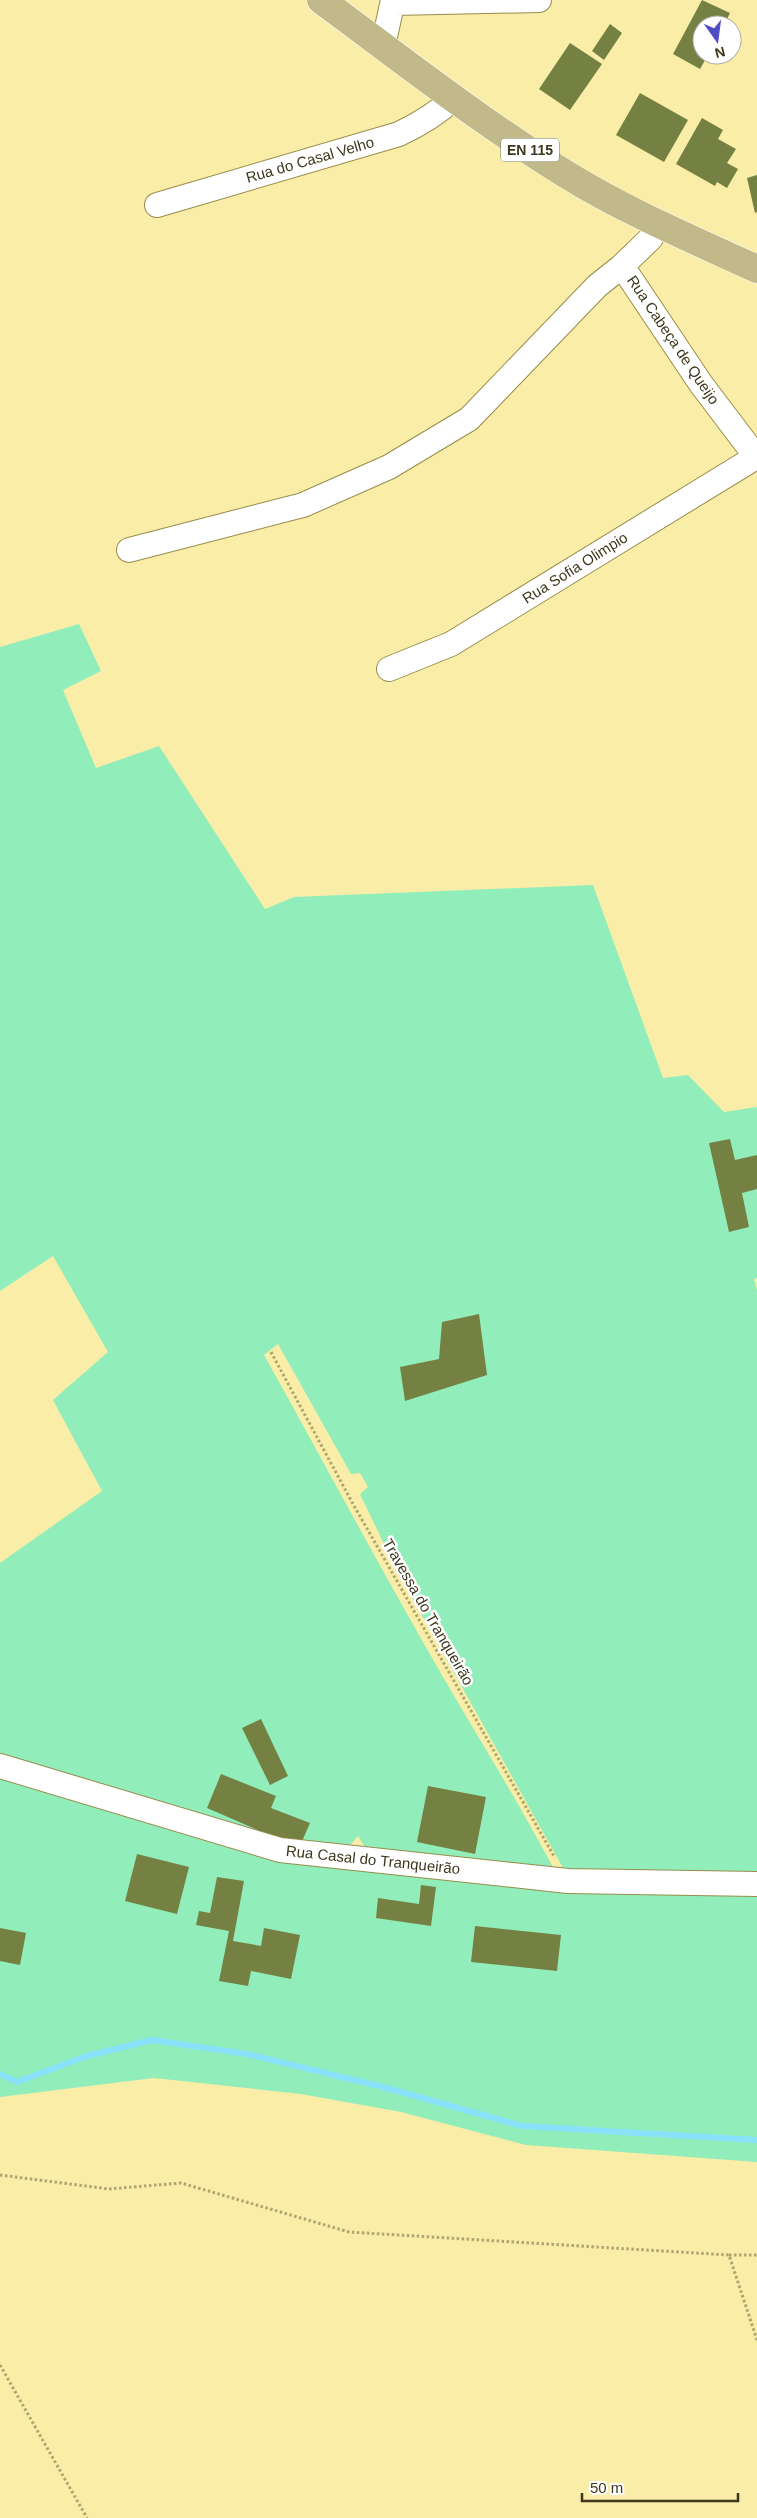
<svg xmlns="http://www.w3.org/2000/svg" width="757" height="2518" font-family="Arial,sans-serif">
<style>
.green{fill:#91eebb}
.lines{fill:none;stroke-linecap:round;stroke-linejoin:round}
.stream{stroke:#89e1fc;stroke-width:6}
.building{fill:#748143}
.street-casing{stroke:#988c4b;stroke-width:26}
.primary-casing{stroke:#fff;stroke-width:29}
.path{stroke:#aea570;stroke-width:3;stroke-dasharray:2.5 2.5;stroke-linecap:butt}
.street{stroke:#fff;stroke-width:24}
.primary{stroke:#c2b98b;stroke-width:28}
.labels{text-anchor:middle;stroke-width:5;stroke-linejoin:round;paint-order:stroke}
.shield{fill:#fff;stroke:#777461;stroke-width:1}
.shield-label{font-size:14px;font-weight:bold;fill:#3d381d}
.street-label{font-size:15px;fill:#3d381d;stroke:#fff}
</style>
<rect width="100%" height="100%" fill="#f9eda8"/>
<path class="green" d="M79 624 101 671 63 690 96 768 159 746 265 909 294 897 593 885 663 1078 688 1075 724 1112 757 1107V1278L754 1279 757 1290V1878L567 1875 396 1569 360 1494 368 1487 360 1473 351 1474 278 1344 264 1355C326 1466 386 1579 450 1689 486 1750 523 1810 556 1873L369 1854 358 1836 346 1850 299 1848 0 1760V1563L102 1491 53 1400 108 1352 53 1256 0 1291V647Z
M0 1775 189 1832 757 1890V2162L526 2145 401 2112 301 2094 154 2078 0 2097Z"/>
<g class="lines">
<path class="stream" d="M0 2074 17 2082 87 2056 152 2040 247 2054 387 2088 522 2126 757 2140"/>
</g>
<path class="building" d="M702 0 730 13 724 25H702V55H708L700 69 673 54Z
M610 24 622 33 604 60 592 51Z
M570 43 602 64 570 110 539 89Z
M640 93 688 120 664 162 616 135Z
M702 118 723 130 718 139 736 149 727 163 738 169 727 188 717 182 715 186 676 164Z
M757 175V212L755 213 747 178Z
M730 1139 735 1160 757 1155V1189L742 1193 749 1227 729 1232 709 1143Z
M479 1314 487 1375 405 1401 400 1367 439 1359 442 1322Z
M261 1719 288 1776 270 1785 242 1728Z
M221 1774 276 1796 271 1808 310 1823 299 1848 207 1808Z
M428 1786 486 1797 475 1854 417 1842Z
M137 1854 189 1867 177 1914 125 1901Z
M217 1877 244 1881 233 1941 261 1946 264 1928 300 1935 291 1979 251 1971 248 1986 219 1981 229 1931 196 1925 199 1911 210 1913Z
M421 1885 436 1887 431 1926 376 1918 378 1898 419 1904Z
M475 1926 561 1935 557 1971 471 1962Z
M0 1928 26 1933 20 1965 0 1961Z"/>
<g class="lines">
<defs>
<path id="street" d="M393 3 539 0
M383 46 393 0
M157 205 399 134C420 124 437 114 454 98
M657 223 651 238 622 266 701 384 757 458
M129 550 303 505 389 467 469 419 597 286 622 266
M389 669 451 644 756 457
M0 1766 280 1850 568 1881 757 1884"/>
<path id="primary" d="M321 0C401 59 480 121 564 173 625 211 692 239 757 269"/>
</defs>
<use href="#street" class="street-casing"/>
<use href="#primary" class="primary-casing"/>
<path class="path" d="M271 1352 353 1504 555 1858
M0 2175 109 2189 181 2183 349 2232 729 2255 757 2340
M729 2255H757
M0 2365 87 2518"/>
<use href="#street" class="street"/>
<use href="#primary" class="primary"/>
</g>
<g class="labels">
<rect class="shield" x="501" y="138.5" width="58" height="23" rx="4"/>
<g class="shield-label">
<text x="530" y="155">EN 115</text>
</g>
<g class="street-label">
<text transform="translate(310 160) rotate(-16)" y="5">Rua do Casal Velho</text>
<text transform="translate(673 340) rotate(56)" y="5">Rua Cabeça de Queijo</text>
<text transform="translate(575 568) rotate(-32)" y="5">Rua Sofia Olimpio</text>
<text transform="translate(428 1612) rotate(60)" y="5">Travessa do Tranqueirão</text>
<text transform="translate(373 1860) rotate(6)" y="5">Rua Casal do Tranqueirão</text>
</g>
</g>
<g transform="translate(717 40) rotate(166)"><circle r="24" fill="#ffffff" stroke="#b1afa5"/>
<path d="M0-4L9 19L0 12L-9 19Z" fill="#504cc3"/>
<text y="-8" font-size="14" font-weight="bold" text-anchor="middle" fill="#3d381d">N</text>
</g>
<path d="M582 2493v8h156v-8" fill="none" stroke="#3d381d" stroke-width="2.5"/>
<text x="590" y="2493" font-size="15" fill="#3d381d" stroke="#ffffff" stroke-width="4" paint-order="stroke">50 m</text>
</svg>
